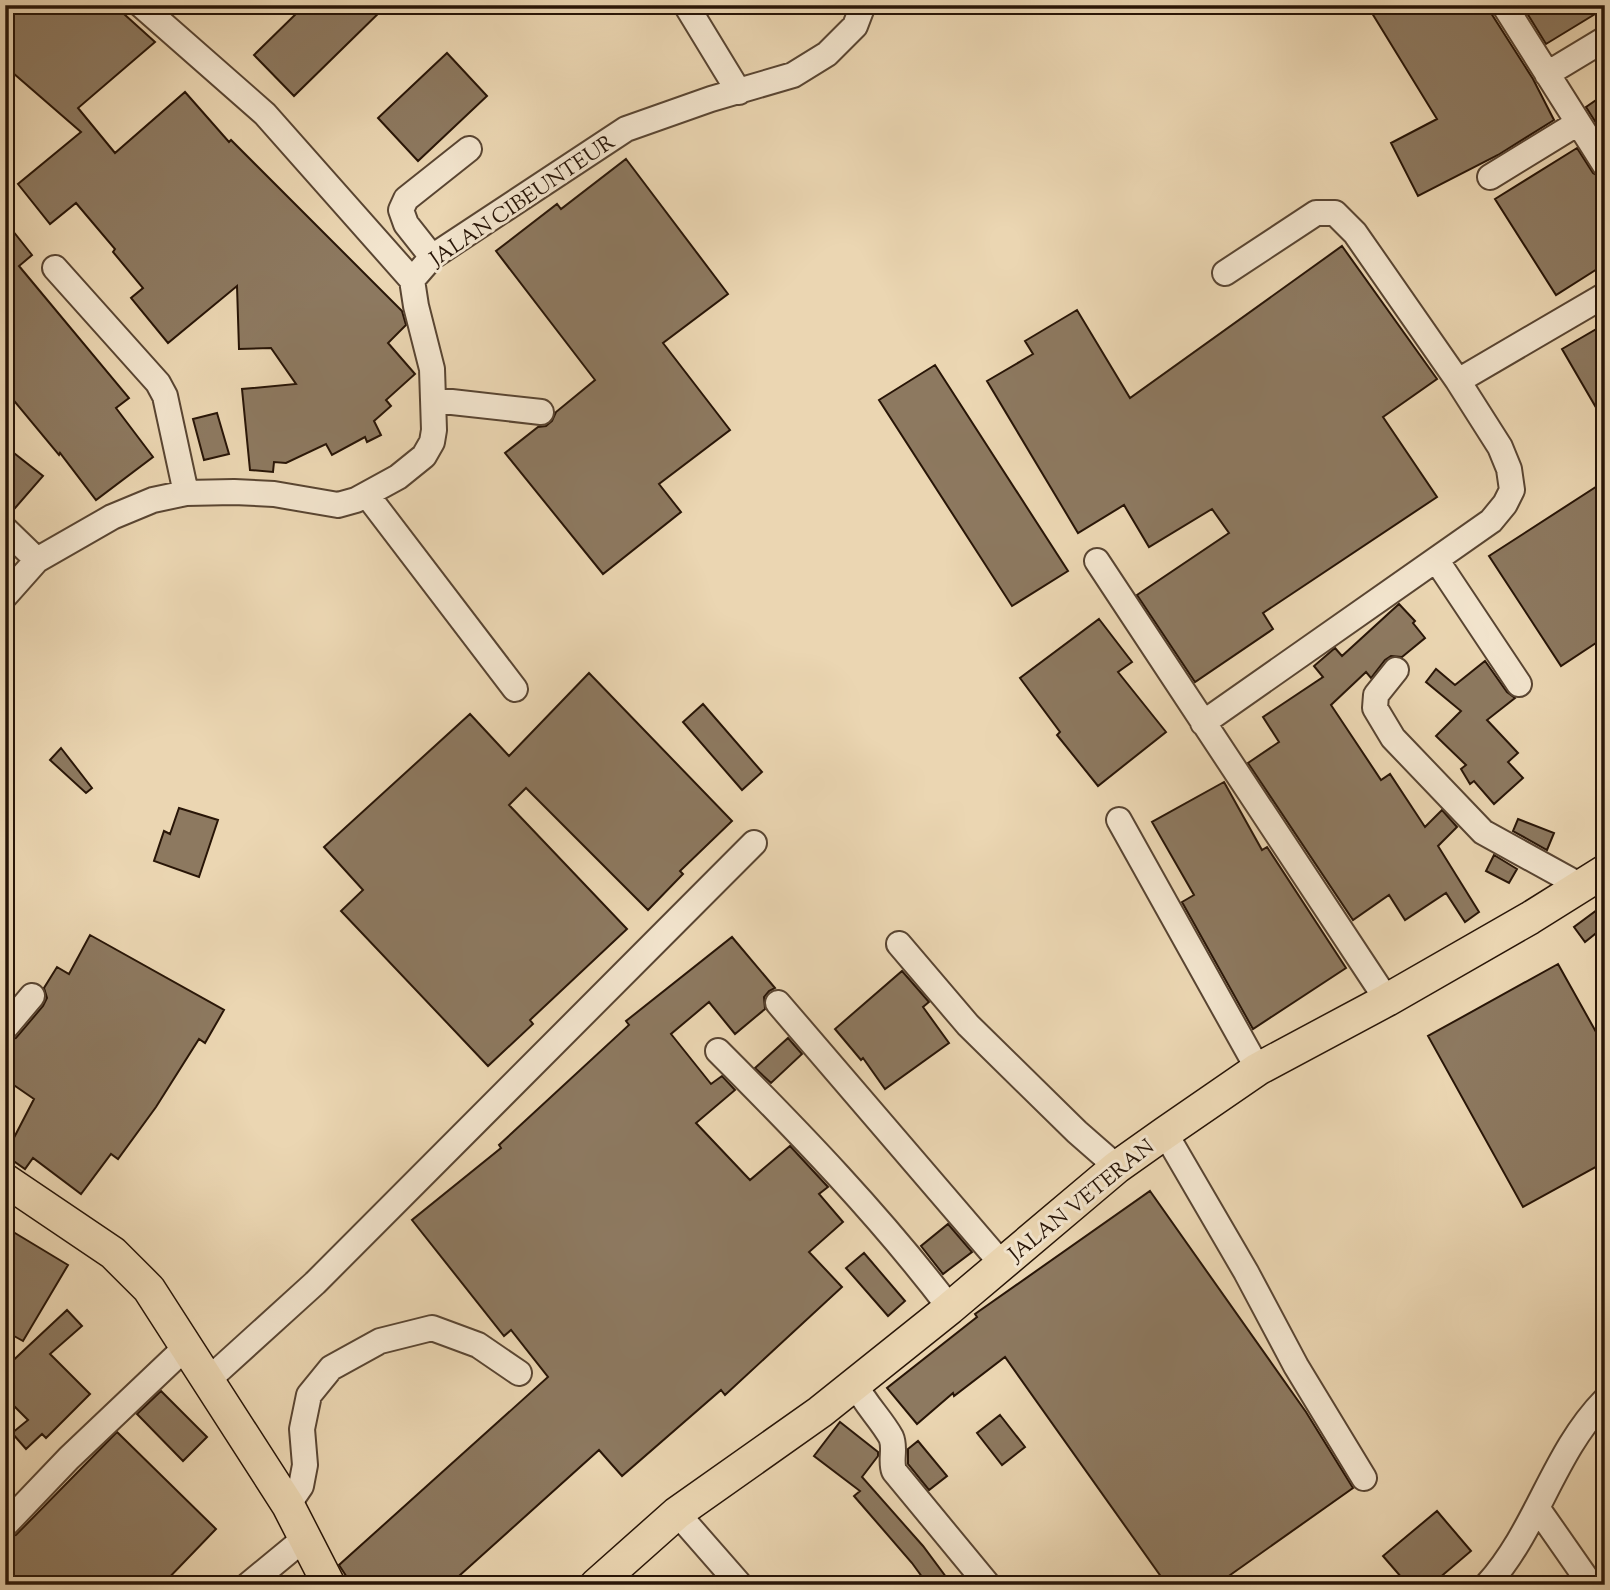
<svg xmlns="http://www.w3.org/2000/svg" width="1610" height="1590" font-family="'Sorts Mill Goudy',serif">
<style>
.building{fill:#8d7960;stroke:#281507;stroke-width:2}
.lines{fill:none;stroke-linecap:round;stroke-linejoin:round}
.minor-casing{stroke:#594532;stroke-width:28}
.major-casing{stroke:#281507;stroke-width:35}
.minor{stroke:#f2e4cd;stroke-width:24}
.major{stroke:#ebd6b2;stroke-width:32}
.labels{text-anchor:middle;stroke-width:6;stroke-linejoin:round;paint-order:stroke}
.street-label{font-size:21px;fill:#281507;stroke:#f2e4cd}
</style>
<rect width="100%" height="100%" fill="#ebd6b2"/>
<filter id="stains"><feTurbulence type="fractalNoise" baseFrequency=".00286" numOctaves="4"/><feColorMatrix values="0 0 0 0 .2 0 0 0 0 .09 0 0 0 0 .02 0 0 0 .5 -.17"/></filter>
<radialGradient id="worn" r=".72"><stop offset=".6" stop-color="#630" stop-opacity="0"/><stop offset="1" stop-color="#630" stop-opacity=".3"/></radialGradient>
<path class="building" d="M5 5H114L155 42 78 108 115 153 185 92 229 142 231 140 402 311 406 325 388 343 415 374 386 400 391 406 374 421 381 435 367 442 365 437 332 455 326 444 286 463 274 462 273 472 250 470 242 389 296 384 271 348 239 349 237 286 168 343 131 298 143 288 113 252 115 249 76 203 50 224 18 184 81 132 5 66Z
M305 5H387L294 96 254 55Z
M1367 5H1489L1491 13 1533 79 1554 120 1498 155 1418 196 1391 143 1437 119Z
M1522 5H1605V8L1546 44Z
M447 53 487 96 418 161 378 118Z
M1605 94V137L1586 107Z
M1577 148 1593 173 1605 180V264L1556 295 1495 199Z
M626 159 728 294 663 343 730 430 659 484 681 512 603 574 505 453 538 427 546 426 552 421 556 412 595 380 496 251 557 204 561 209Z
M5 221 32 255 19 266 129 398 116 408 153 457 96 500 60 453 59 455 5 390Z
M1342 246 1437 379 1383 417 1437 497 1263 613 1273 629 1195 682 1137 595 1229 533 1212 509 1149 547 1124 505 1078 533 987 381 1033 354 1025 341 1077 310 1130 398Z
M1605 324V423L1562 349Z
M935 365 1068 571 1012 606 879 400Z
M217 413 229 454 204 460 193 419Z
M5 446 43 476 9 515H5Z
M1605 481V637L1561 666 1489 556Z
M1399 604 1415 621 1413 623 1425 638 1402 657 1391 656 1385 660 1371 678 1366 672 1331 705 1381 780 1390 774 1425 827 1442 810 1457 827 1438 846 1479 912 1465 922 1446 893 1405 920 1389 895 1353 920 1248 763 1279 742 1263 717 1323 677 1314 666 1335 648 1342 656Z
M1099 619 1132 662 1118 672 1166 732 1098 786 1057 735 1060 732 1020 678Z
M1485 661 1507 692 1515 698 1487 720 1518 753 1508 762 1523 778 1494 804 1474 781 1470 784 1461 769 1466 765 1436 736 1461 711 1426 682 1436 669 1455 685Z
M589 673 732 821 680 871 683 874 648 910 526 788 509 805 627 929 530 1020 533 1024 488 1066 341 911 363 890 324 847 470 714 509 756Z
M703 704 762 772 742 790 683 722Z
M61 748 92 788 86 793 50 760Z
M1224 782 1262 850 1267 847 1346 968 1253 1029 1182 902 1194 895 1152 822Z
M179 808 218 820 199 877 154 861 164 831 170 834Z
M1518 819 1554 833 1547 850 1513 831Z
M1494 855 1517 869 1509 883 1486 871Z
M1605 904V926L1585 942 1574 927Z
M90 935 224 1010 205 1043 199 1039 156 1107 118 1159 111 1154 81 1194 33 1158 25 1169 5 1155 34 1099 5 1079V1042L16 1038 43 1006 47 998 44 988 57 967 69 974Z
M732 937 775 988 769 991 764 997 765 1009 735 1034 709 1002 671 1034 711 1084 722 1076 735 1090 696 1123 750 1180 790 1146 828 1187 819 1194 843 1222 809 1252 842 1287 725 1395 721 1390 622 1476 599 1450 449 1585H352L339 1565 548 1377 511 1330 504 1336 412 1220 501 1148 499 1145 629 1025 626 1021Z
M1558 964 1605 1048V1162L1523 1207 1428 1036Z
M902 971 929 1002 923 1007 949 1043 885 1089 863 1058 861 1060 835 1029Z
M788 1038 802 1054 771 1083 755 1068Z
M1150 1191 1306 1412 1353 1488 1216 1585H1167L1005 1357 954 1396 953 1393 917 1424 887 1388 977 1317 975 1314Z
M948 1224 972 1252 943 1274 921 1246Z
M5 1227 68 1265 23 1341 5 1331Z
M864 1253 905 1301 888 1316 846 1268Z
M67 1310 82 1326 50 1354 90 1394 46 1438 42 1434 26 1449 12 1433 28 1420 5 1397V1368Z
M161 1391 207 1437 183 1461 137 1414Z
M1000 1415 1025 1447 1002 1465 977 1433Z
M840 1422 878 1452V1456L862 1477 923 1546 952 1585H928L912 1563 854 1496 860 1491 814 1456Z
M117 1432 216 1529 162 1585H5V1539L16 1535Z
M918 1441 947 1476 929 1490 908 1464V1449Z
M1437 1511 1471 1551 1431 1585H1408L1383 1556Z"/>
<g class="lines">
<defs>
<path id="minor" d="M141 5 265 114 412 280
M686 5 739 92
M1504 5 1605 165
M1547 74 1605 39
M1490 177 1578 123
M432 257 406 224 401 210 406 199 469 149
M55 268 158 383 165 396 186 493
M1458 381 1605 295
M434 400 541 412
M367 495 515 689
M5 529 37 560
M1097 561 1387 1000
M1437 561 1519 684
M5 596 37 560 112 517 153 500 186 493 234 492 274 494 338 505 356 500 398 477 424 456 432 442 434 430 432 369 416 306 412 280 432 257 626 129 711 99 793 75 827 54 855 26 863 5
M1396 670 1376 695 1375 708 1393 738 1483 832 1581 886
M1203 723 1491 521 1505 504 1512 490 1509 469 1500 447 1458 381 1355 233 1335 213H1316L1225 273
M1119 820 1258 1069
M899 944 968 1025 1077 1132 1117 1167
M778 1003 1002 1264
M5 1028 32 996
M718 1051C800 1133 880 1216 950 1308
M1165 1133 1246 1272 1296 1366 1364 1478
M207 1381 315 1283 754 843
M855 1384C865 1404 881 1419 891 1437 896 1448 890 1460 894 1471L988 1585
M288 1505 301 1486 305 1465 302 1429 309 1395 331 1368 380 1341 432 1328 478 1345 519 1373
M1538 1509 1591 1585
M677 1513 740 1585
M5 1525 69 1458 186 1347
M248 1585 305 1538
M1487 1585C1537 1530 1553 1453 1605 1400"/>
<path id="major" d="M5 1180 113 1253 149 1289 288 1505 329 1585
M596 1585 677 1513 820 1412 950 1308 1117 1167 1165 1133 1258 1069 1387 1000 1530 918 1605 871"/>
</defs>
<use href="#minor" class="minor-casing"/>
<use href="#major" class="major-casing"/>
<use href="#minor" class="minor"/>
<use href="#major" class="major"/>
</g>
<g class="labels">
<g class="street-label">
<text transform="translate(522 200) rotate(-34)" y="7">JALAN CIBEUNTEUR</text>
<text transform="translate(1081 1200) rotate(-39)" y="7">JALAN VETERAN</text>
</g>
</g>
<rect width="1610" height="1590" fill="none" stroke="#ebd6b2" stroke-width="28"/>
<rect x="7" y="7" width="1596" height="1576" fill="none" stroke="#281507" stroke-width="3.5"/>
<rect x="14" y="14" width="1582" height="1562" fill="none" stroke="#281507" stroke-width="2"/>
<rect width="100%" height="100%" filter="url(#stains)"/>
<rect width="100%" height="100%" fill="url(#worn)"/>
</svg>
